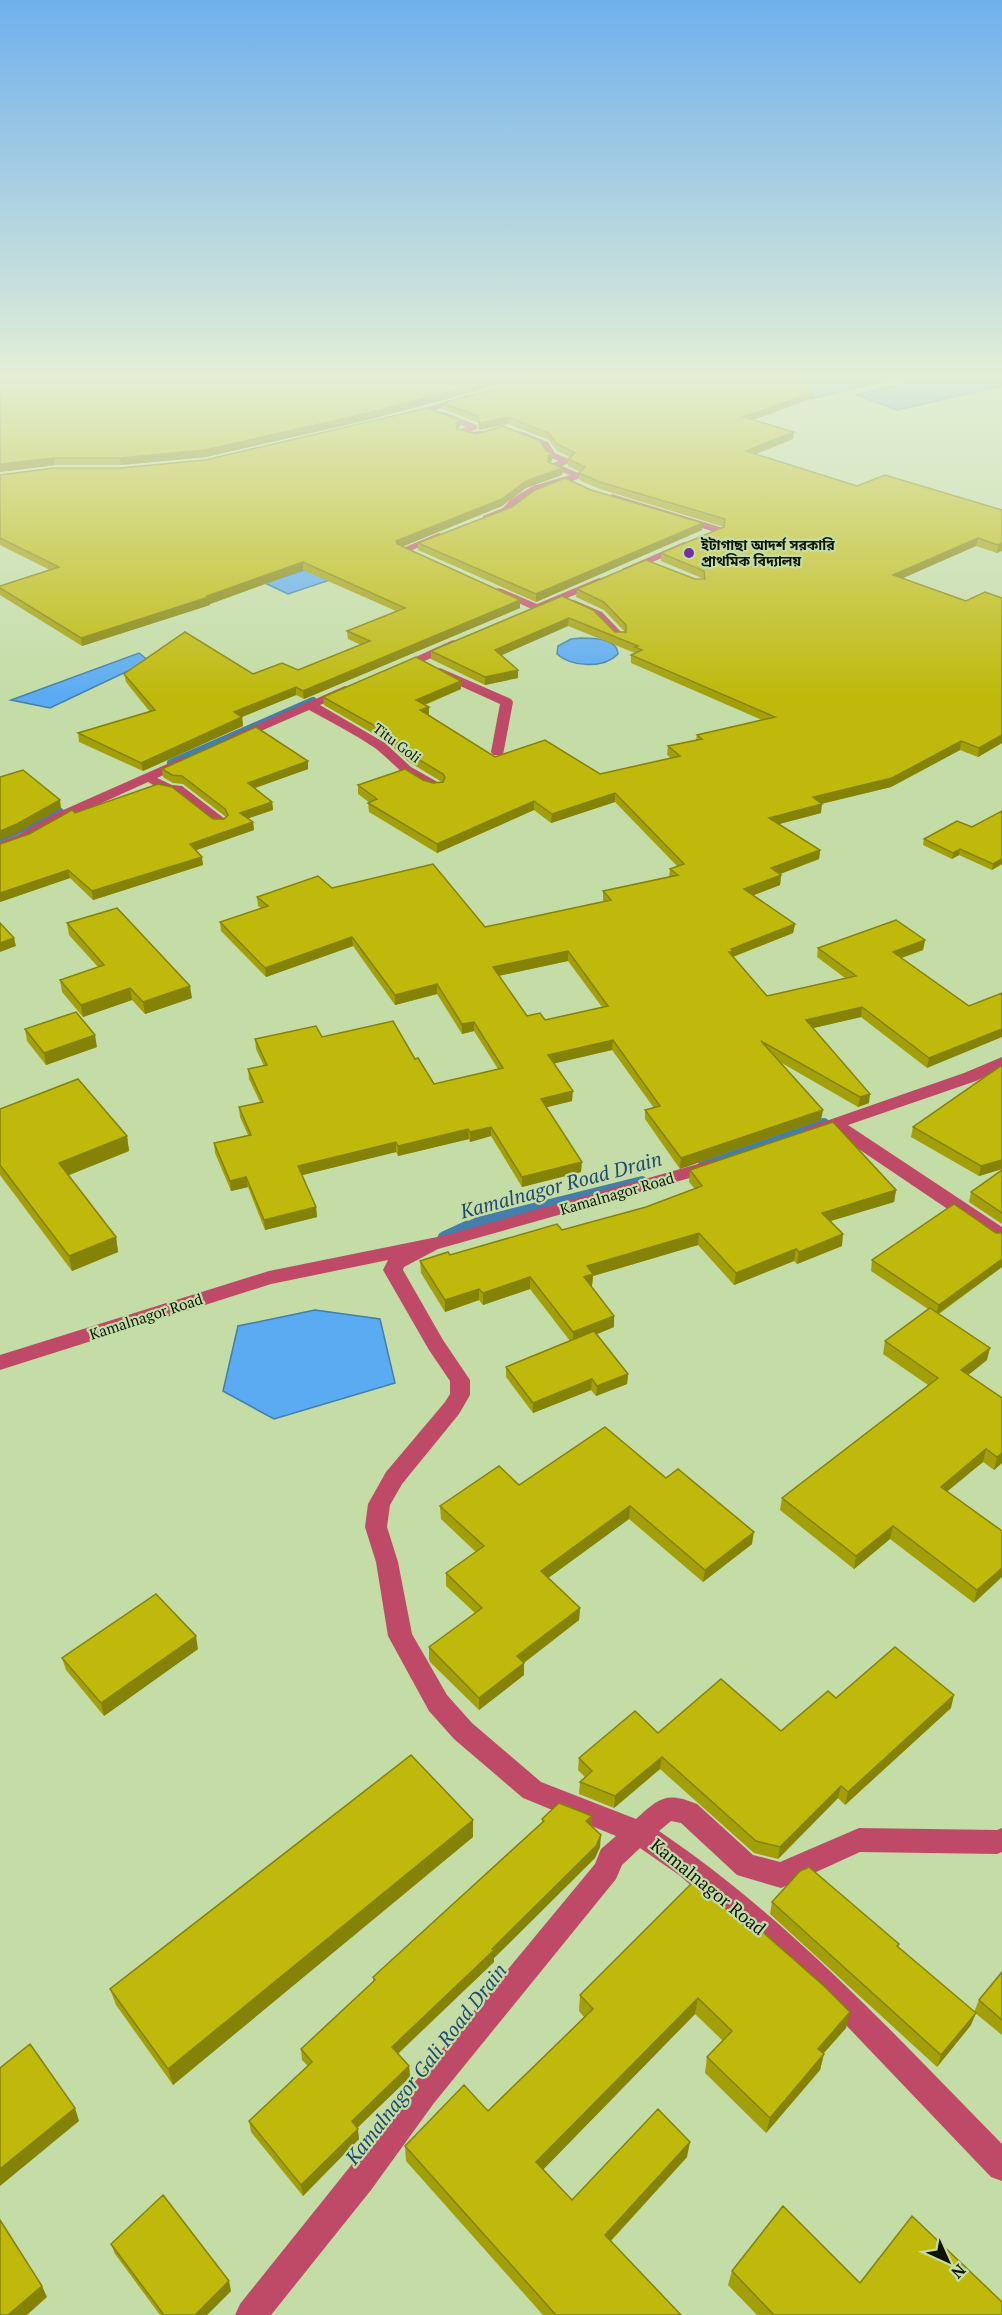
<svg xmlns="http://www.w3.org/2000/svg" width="1002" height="2315" font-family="'PT Serif','Noto Sans Bengali',serif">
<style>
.water{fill:#5babf2;stroke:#447eaa;stroke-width:1.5}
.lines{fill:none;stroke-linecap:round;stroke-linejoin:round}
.stream-far2{stroke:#447eaa;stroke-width:8}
.stream-far1{stroke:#447eaa;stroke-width:10}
.stream{stroke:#447eaa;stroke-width:13}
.secondary{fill:#bf4a67;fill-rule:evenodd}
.wall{fill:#a39f09;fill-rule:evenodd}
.shaded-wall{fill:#858208}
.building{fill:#beb90b;stroke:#858208;stroke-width:1.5;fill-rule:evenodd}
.poi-dot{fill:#7430a4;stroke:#c4dca6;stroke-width:2}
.labels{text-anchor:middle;stroke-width:4.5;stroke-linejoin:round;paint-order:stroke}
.far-poi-label{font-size:14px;font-weight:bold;fill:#0e1603;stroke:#c4dca6;text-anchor:start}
.far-street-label{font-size:14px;fill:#0e1603;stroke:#c4dca6}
.street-label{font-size:15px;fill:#0e1603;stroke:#c4dca6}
.near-street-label{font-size:18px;fill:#0e1603;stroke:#c4dca6}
.near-water-label{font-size:20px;font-style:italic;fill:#20496e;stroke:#c4dca6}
</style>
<rect width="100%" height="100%" fill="#c4dca6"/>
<path class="water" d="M799 373H917L811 399 760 381Z
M947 373H1002V386L897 410 856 395Z
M313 567 336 578 288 594 265 583Z
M581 638C593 638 617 638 618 654 604 669 571 667 557 654L558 646 571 639Z
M139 653 149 661 50 708 11 700Z
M315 1310 380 1319 395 1383 274 1419 223 1391 238 1326Z"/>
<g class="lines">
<path class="stream-far2" d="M171 763 313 701
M0 838 60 812"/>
<path class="stream-far1" d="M703 1165 824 1123
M465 1228 478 1222 642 1181"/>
<path class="stream" d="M444 1238 468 1227"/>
<path class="secondary" d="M467 395 470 396V400L407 418 402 415Z
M438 412H444L477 425V429L470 432 482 431 487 434 475 439 458 434V430L466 427 438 416Z
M514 431H520L548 442 555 453 573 461 562 466 583 475 578 479C566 483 553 485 541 490 522 498 506 523 483 520V516L503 508 511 499 533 486 570 475 550 468V464L559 461 548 457 541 446 514 435Z
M612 494 723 528 724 530 715 532 608 499 607 497Z
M439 533 444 536 443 538 407 552H399L398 550Z
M684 542 688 543V547L631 571 627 572 622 569Z
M599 578 605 581 603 583 536 611 492 591 498 588 502 589 537 604Z
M574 600 602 612 624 635V639H616L594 616 570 605 568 603Z
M453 640 459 644 457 647 399 672H391L389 669Z
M440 668 511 699 513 702 503 755H493L491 752 500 704 436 675 434 672Z
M345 686 349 687 351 690 349 693 320 705 385 743 411 767 441 784 443 787 441 790C420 795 390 759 375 748 354 734 331 722 309 710L240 740H230L229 737Z
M183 757 190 761 188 764 157 778 172 785 182 786 225 819 227 822 225 825H215L174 793 165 792 148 782 62 821 30 840 0 851V842L20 834 52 815Z
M1002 1057V1068L976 1081 848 1125 1002 1227V1242L995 1241 832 1131 812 1138 806 1136 803 1132 806 1128 964 1073Z
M712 1160 718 1162 721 1166 718 1170 438 1249 404 1267 403 1270 443 1340 470 1380V1395L459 1414 402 1484 390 1505 387 1527 398 1562 412 1634 447 1695 472 1723 541 1782 636 1819C659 1798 666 1791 697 1804L753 1855 780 1862 859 1828 997 1830 1002 1828V1852L997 1854 860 1852 781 1888 737 1875 681 1823 671 1821 659 1831C788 1918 894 2034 1002 2144V2181L991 2177 822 2000 679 1875 640 1848 622 1865 616 1879 434 2103 371 2190 271 2315H235L240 2304 349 2168 414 2083 595 1864 601 1849 616 1836 523 1798 454 1739 429 1711 388 1636 376 1562 365 1527 368 1504 386 1472 445 1402 450 1394V1381L429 1350 383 1270 388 1260 271 1284 0 1370V1355L269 1271 447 1235Z"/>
</g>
<path class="wall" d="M0 373H544L368 420 206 457 121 465H55L0 472Z
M793 374 813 398 753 420 794 432 793 439 756 454 857 486 1002 510V551L997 553 976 546 902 578 966 601 1002 598V743L978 757 960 750 891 787 821 804V813L779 824 820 850 819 859 779 874 781 875 780 885 753 895 795 924 793 933 733 957 767 996 845 978 817 957 818 948 925 940 923 950 902 958 969 1006 927 1068 861 1017 813 1028 869 1103 858 1107 780 1062 821 1120 680 1169 645 1119V1110L654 1108 612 1050 554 1063 572 1101 546 1107 581 1172 522 1187 491 1136 470 1142 469 1139 398 1156 396 1152 302 1175 316 1207 317 1217 265 1230 248 1187 231 1191 215 1153 214 1143 248 1135 240 1117 239 1107 260 1102 249 1079 248 1069 264 1066 256 1049 255 1039 322 1037 415 1059 434 1084 498 1069 474 1031 462 1034 437 994 395 1005 353 946 266 977 221 931 220 922 261 908 258 906 257 897 332 888 485 927 604 902 603 900V891L669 877 670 869 677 866 615 802 551 823 534 810 437 853 369 812 368 803H370L358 794V785L423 780 433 783 442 782 409 762 386 741 324 705 323 697 461 689 425 705 429 707V715L495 757 600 774 671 758 667 755 668 746 696 740 697 735 762 720 631 663V655L635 653 568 626 502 655 518 678 485 685 431 659V651L562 596 615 632H625L604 610 576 597 577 589 704 579 661 561V553L724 527 600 489 579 480 580 472 568 466V459L570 457 557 451 549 440 508 424 479 430 478 423 443 409V403ZM568 961 602 1007 545 1020 527 1016 499 976Z
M460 427 457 429 552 461 549 462 563 468 562 475 526 488 502 506 402 547 520 608 304 699 296 695 242 717 243 726 143 771 79 742 78 733 150 712 126 682 124 674H253L298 670 361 645 348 639 347 631 396 611 303 570 210 604V605L82 646 0 595V586L50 570 0 545V475L120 468 205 460Z
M702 530 536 602 418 550V543Z
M162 769H308L255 788 272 802 273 810 248 818 253 822 254 830 196 850 203 865 93 900 70 878 0 902V844L29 834 75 813 224 819 226 817 183 784 173 783 163 777Z
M957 821 1002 864 992 870 959 855 952 859 923 845 924 839Z
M67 923 192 998 145 1014 132 1000 83 1017 62 992 60 980 98 967 69 935Z
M25 1029 97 1047 46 1065 27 1041Z
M0 1109 127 1136 129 1151 68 1175 116 1237 118 1252 72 1271 0 1175Z
M913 1127 1002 1169 979 1176 911 1137Z
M690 1170 896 1190 894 1202 831 1221 842 1246 797 1264 794 1261 734 1285 698 1245 593 1276 592 1286 591 1287 614 1316V1327L597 1334 628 1374 627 1384 596 1396 591 1390 533 1413 506 1377V1367L570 1341 530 1289 483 1305 479 1300 445 1312 421 1273 420 1261 562 1230 646 1207 695 1189 689 1182Z
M1002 1170V1224L969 1202 971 1192Z
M996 1233 1002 1267 939 1314 987 1360 968 1375 1002 1398V1463L994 1470 983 1462 947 1491 1002 1531 974 1603 890 1539 854 1569 780 1510 782 1498 928 1385 883 1354 885 1341 928 1309 871 1271 872 1260Z
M666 1478 752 1544 703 1582 629 1519 548 1578 580 1608 579 1620 524 1663V1675L479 1710 430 1662 429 1659V1647L475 1613 446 1586V1573L476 1552 441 1519 440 1506 519 1485Z
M198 1649 104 1716 66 1670 62 1658Z
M836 1698 951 1708 845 1805 838 1798 778 1859 754 1853 660 1769 614 1808 579 1794 580 1782 585 1777 578 1770 579 1758 658 1733 781 1731Z
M592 1816 591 1826 600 1847 595 1858 494 1958V1962L398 2054 409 2066 410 2077 357 2128 359 2139 303 2196 251 2132 249 2121 308 2066 302 2060 301 2049 373 1982V1977L542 1822V1819Z
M473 1837 173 2085 116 2005 110 1989Z
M695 1880 846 2028 824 2053 820 2070 766 2133 705 2073 707 2057 723 2041 695 2014 543 2169 572 2200 687 2157 611 2241 681 2315H543L406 2161 405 2146 488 2111 584 2017 579 2011 580 1995Z
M772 1902 899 1944 898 1947 971 2025 937 2067 770 1914Z
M1002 1972V2035L974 2012 979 2000Z
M111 2244 231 2291 207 2315H160L115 2254Z
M732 2271 860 2283 1002 2315H757L728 2285Z"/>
<path class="shaded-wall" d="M520 373H544L368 420 206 457 121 465 120 458Z
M814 392 813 398 742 424 743 417Z
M508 417V424L479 430V423Z
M460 420V427L456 430V423Z
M794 432 793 439 745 458 746 451Z
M552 454V461L548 463V456Z
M54 458 55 465 0 472V464Z
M563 468 562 475 526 488 502 506 396 549V541L526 481Z
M703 523 702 530 536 602V594Z
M978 538 976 546 892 583 893 575Z
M1002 543 1001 551 997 553 998 545Z
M303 562V570L210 604V605L82 646 81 638 207 596Z
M520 600V608L304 699 303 691Z
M569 618 568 626 495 658V650Z
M518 670V678L485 685V677Z
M461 681V689L416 708V700Z
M296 687V695L242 717 243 726 143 771 141 763 234 712Z
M429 707V716L420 710Z
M1002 735V743L978 757 979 748Z
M961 741 960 750 891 787 812 806 813 797Z
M308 761V769L249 790 248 783Z
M615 793V802L551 823 552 814Z
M60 800 61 808 19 832 0 840V831Z
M534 801V810L437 853V844Z
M272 802 273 810 241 821 240 813Z
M822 804 821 813 768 827 769 818Z
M253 822 254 830 191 852 190 844Z
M960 849 959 855 952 859 953 853Z
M820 850 819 859 770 878 771 868Z
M202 857 203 865 93 900 92 891Z
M1002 859V864L992 870 993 864Z
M68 870 70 878 0 902V893Z
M781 875 780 885 744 899V889Z
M795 924 793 933 732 957 728 962 731 949Z
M352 937 353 946 266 977 265 968Z
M14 938 16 946 0 952V943Z
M925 940 923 950 892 961 893 952Z
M568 951V961L493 977V967Z
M437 984V994L395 1005V995Z
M190 986 192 998 145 1014 143 1002Z
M130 988 132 1000 83 1017 81 1005Z
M862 1007 861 1017 805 1030 806 1020Z
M474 1022V1031L462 1034V1024Z
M1002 1029V1037L927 1068 929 1058Z
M95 1035 97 1047 46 1065 44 1053Z
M613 1040 612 1050 548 1065V1055Z
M573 1091 572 1101 540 1109 541 1099Z
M870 1094 869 1103 858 1107 860 1097Z
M823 1110 821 1120 680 1169 681 1158Z
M491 1127V1136L470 1142V1132Z
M468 1129 469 1139 398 1156V1146Z
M127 1136 129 1151 62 1178 59 1163Z
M396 1142V1152L299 1176 298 1166Z
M1002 1160V1169L979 1176 981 1166Z
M582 1162 581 1172 522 1187V1177Z
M246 1177 248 1187 231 1191 230 1181Z
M896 1190 894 1202 820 1224 822 1213Z
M316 1207 317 1217 265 1230 264 1220Z
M699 1233 698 1245 593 1276 592 1286 583 1289 584 1277 587 1266Z
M843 1234 842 1246 797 1264 799 1252Z
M116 1237 118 1252 72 1271 69 1256Z
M796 1249 794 1261 734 1285 736 1273Z
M1002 1259V1267L936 1315 939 1305Z
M530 1277V1289L483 1305V1293Z
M479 1289V1300L445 1312V1300Z
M614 1316V1327L573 1344V1332Z
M990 1348 987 1360 958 1383 961 1370Z
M628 1374 627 1384 596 1396 597 1386Z
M592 1379 591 1390 533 1413V1403Z
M986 1449 983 1462 938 1499 941 1487Z
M1002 1453V1463L994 1470 997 1457Z
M630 1506 629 1519 540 1584 541 1571Z
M893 1526 890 1539 854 1569 856 1556Z
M754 1532 752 1544 703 1582 705 1570Z
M1002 1568V1577L974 1603 977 1590Z
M580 1608 579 1620 517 1668V1656Z
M196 1636 198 1649 104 1716 101 1703Z
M524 1663V1675L479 1710V1698Z
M954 1695 951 1708 845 1805 848 1792Z
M662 1757 660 1769 614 1808 615 1796Z
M841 1786 838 1798 778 1859 780 1847Z
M592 1816 591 1828 586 1821Z
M473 1820V1837L173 2085 168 2069Z
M601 1835 600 1847 595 1858 494 1958V1962L393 2058 392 2047 492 1949Z
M698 1998 695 2014 536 2177V2162Z
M850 2012 846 2028 814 2064 818 2049Z
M976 2013 971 2025 937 2067 941 2055Z
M824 2054 820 2070 766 2133 770 2118Z
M409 2066 410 2077 353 2132 352 2121Z
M75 2108 79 2121 0 2186V2169Z
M358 2129 359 2139 303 2196 301 2185Z
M690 2142 687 2157 603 2249 605 2235Z
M229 2281 231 2291 207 2315H195Z
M42 2286 47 2297 27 2315H8Z"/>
<path class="building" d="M0 373H520L368 413 205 450 120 458H54L0 464Z
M551 373H791L814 392 743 417 794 432 746 451 857 486 885 475 1002 510V543L998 545 978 538 893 575 966 601 985 592 1002 598V735L979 748 961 741 892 778 813 797 822 804 769 818 820 850 771 868 781 875 744 889 795 924 731 949 733 952H729L767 996 856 976 818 948 896 920 925 940 893 952 969 1006 1002 993V1029L929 1058 862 1007 806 1020 870 1094 860 1097 761 1041 823 1110 681 1158 645 1110 660 1106 613 1040 548 1055 573 1091 541 1099 582 1162 522 1177 491 1127 470 1132 468 1129 398 1146 396 1142 298 1166 316 1207 264 1220 246 1177 230 1181 214 1143 251 1135 239 1107 263 1102 248 1069 267 1065 255 1039 316 1026 322 1037 393 1021 415 1059 418 1058 434 1084 503 1068 474 1022 462 1024 437 984 395 995 352 937 265 968 220 922 268 906 257 897 318 876 332 888 433 864 485 927 611 900 603 891 678 875 670 869 684 864 615 793 552 814 534 801 437 844 368 803 377 799 358 785 405 769 423 780 433 783 443 782 445 777 443 774 408 753 386 732 323 697 416 657 461 681 416 700 429 707 420 710 495 757 545 740 600 774 680 756 668 746 702 739 697 735 775 717 631 655 642 650 635 647 638 646 569 618 495 650 518 670 485 677 431 651 562 596 593 610 615 632H626V625L604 602 577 589 646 560 695 579H705L704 571 661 553 724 527 725 519 600 482 579 473 585 467 568 459 575 453 557 444 549 433 508 417 479 423 478 416 443 403ZM568 951 608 1006 545 1020 540 1013 527 1016 493 967Z
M427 408 460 420 456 423 457 429 476 434 503 426 540 441 546 451 552 454 548 456V462L563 468 526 481 502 499 396 541 397 544 520 600 303 691 296 687 234 712 242 717 141 763 78 733 155 710 124 674 185 632 253 674 282 663 298 670 370 641 347 631 405 608 303 562 207 596 209 597 81 638 0 588V586L59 567 0 538V475L54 468H120L205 460Z
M565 478 591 490 703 523 536 594 418 543 512 507 535 490Z
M256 727 308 761 248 783 272 802 240 813 253 822 190 844 202 857 92 891 68 870 0 893V844L29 834 72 810 75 813 158 784 172 787 213 819H224L228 815 225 809 182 776 172 775 162 769Z
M23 770 60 800 17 824 0 831V777Z
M1002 811V859L993 864 960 849 953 853 924 839 957 821 972 827Z
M117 908 190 986 143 1002 130 988 81 1005 60 980 104 965 67 923Z
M0 923 14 938 0 943Z
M76 1012 95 1035 44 1053 25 1029Z
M1002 1065V1160L981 1166 913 1127Z
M78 1079 127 1136 59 1163 116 1237 69 1256 0 1165V1109Z
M833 1122 896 1190 822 1213 843 1234 799 1252 796 1249 736 1273 699 1233 587 1266 593 1274 584 1277 614 1316 573 1332 530 1277 483 1293 479 1289 445 1300 420 1261 448 1252 450 1255 557 1224 562 1230 646 1207 702 1186 690 1170Z
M1002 1170V1213L971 1192Z
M954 1204 996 1233H1002V1259L939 1305 872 1260Z
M930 1308 990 1348 961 1370 1002 1398V1453L997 1457 986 1449 941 1487 1002 1531V1568L977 1590 893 1526 856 1556 782 1498 938 1378 885 1341Z
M594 1331 628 1374 597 1386 592 1379 533 1403 506 1367Z
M605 1427 666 1478 678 1469 754 1532 705 1570 630 1506 541 1571 580 1608 517 1656 524 1663 479 1698 429 1647 482 1608 446 1573 484 1546 440 1506 499 1466 519 1485Z
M156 1594 196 1636 101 1703 62 1658Z
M895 1647 954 1695 848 1792 841 1786 780 1847 756 1841 662 1757 615 1796 580 1782 592 1771 579 1758 635 1711 658 1733 721 1679 781 1731 828 1691 836 1698Z
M411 1755 473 1820 168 2069 110 1989Z
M559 1803 592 1816 586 1821 601 1835 596 1846 492 1949 494 1950 392 2047 409 2066 352 2121 358 2129 301 2185 249 2121 312 2062 301 2049 375 1980 373 1977 544 1821 542 1819Z
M809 1867 899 1944 897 1946 976 2013 941 2055 772 1902 800 1871Z
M695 1880 746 1927 750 1921 824 1986 850 2012 818 2049 824 2054 770 2118 707 2057 732 2031 698 1998 536 2162 572 2200 658 2109 690 2142 605 2235 681 2315H556L405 2146 464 2085 488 2111 593 2009 580 1995Z
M1002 1972V2020L979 2000Z
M30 2044 75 2108 0 2169V2068Z
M163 2195 229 2281 195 2315H164L111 2244Z
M783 2206 860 2283 912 2216 1002 2302V2315H774L732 2271Z
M0 2220 42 2286 8 2315H0Z"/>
<linearGradient id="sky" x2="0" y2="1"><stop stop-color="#6fb0ec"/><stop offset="0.54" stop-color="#e4efd7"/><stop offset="1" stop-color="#e4efd7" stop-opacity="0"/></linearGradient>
<rect width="1002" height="697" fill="url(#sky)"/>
<circle class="poi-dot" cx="689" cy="553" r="6"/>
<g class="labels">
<g class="far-poi-label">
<text x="701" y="550">ইটাগাছা আদর্শ সরকারি<tspan x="701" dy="16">প্রাথমিক বিদ্যালয়</tspan></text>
</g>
<g class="far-street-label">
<text transform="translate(397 743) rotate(37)" y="5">Titu Goli</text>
</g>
<g class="street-label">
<text transform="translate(617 1194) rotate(-16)" y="5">Kamalnagor Road</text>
<text transform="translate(146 1317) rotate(-18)" y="5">Kamalnagor Road</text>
</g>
<g class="near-street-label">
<text transform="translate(708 1887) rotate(39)" y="6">Kamalnagor Road</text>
</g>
<g class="near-water-label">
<text transform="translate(561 1185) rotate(-15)" y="7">Kamalnagor Road Drain</text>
<text transform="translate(426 2064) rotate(-52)" y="7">Kamalnagor Gali Road Drain</text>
</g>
</g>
<g transform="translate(948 2261) rotate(135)" stroke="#c4dca6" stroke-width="4.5" paint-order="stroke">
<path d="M0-4.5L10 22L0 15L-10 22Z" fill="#0e1603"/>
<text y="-9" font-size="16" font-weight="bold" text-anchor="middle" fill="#0e1603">N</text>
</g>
</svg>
